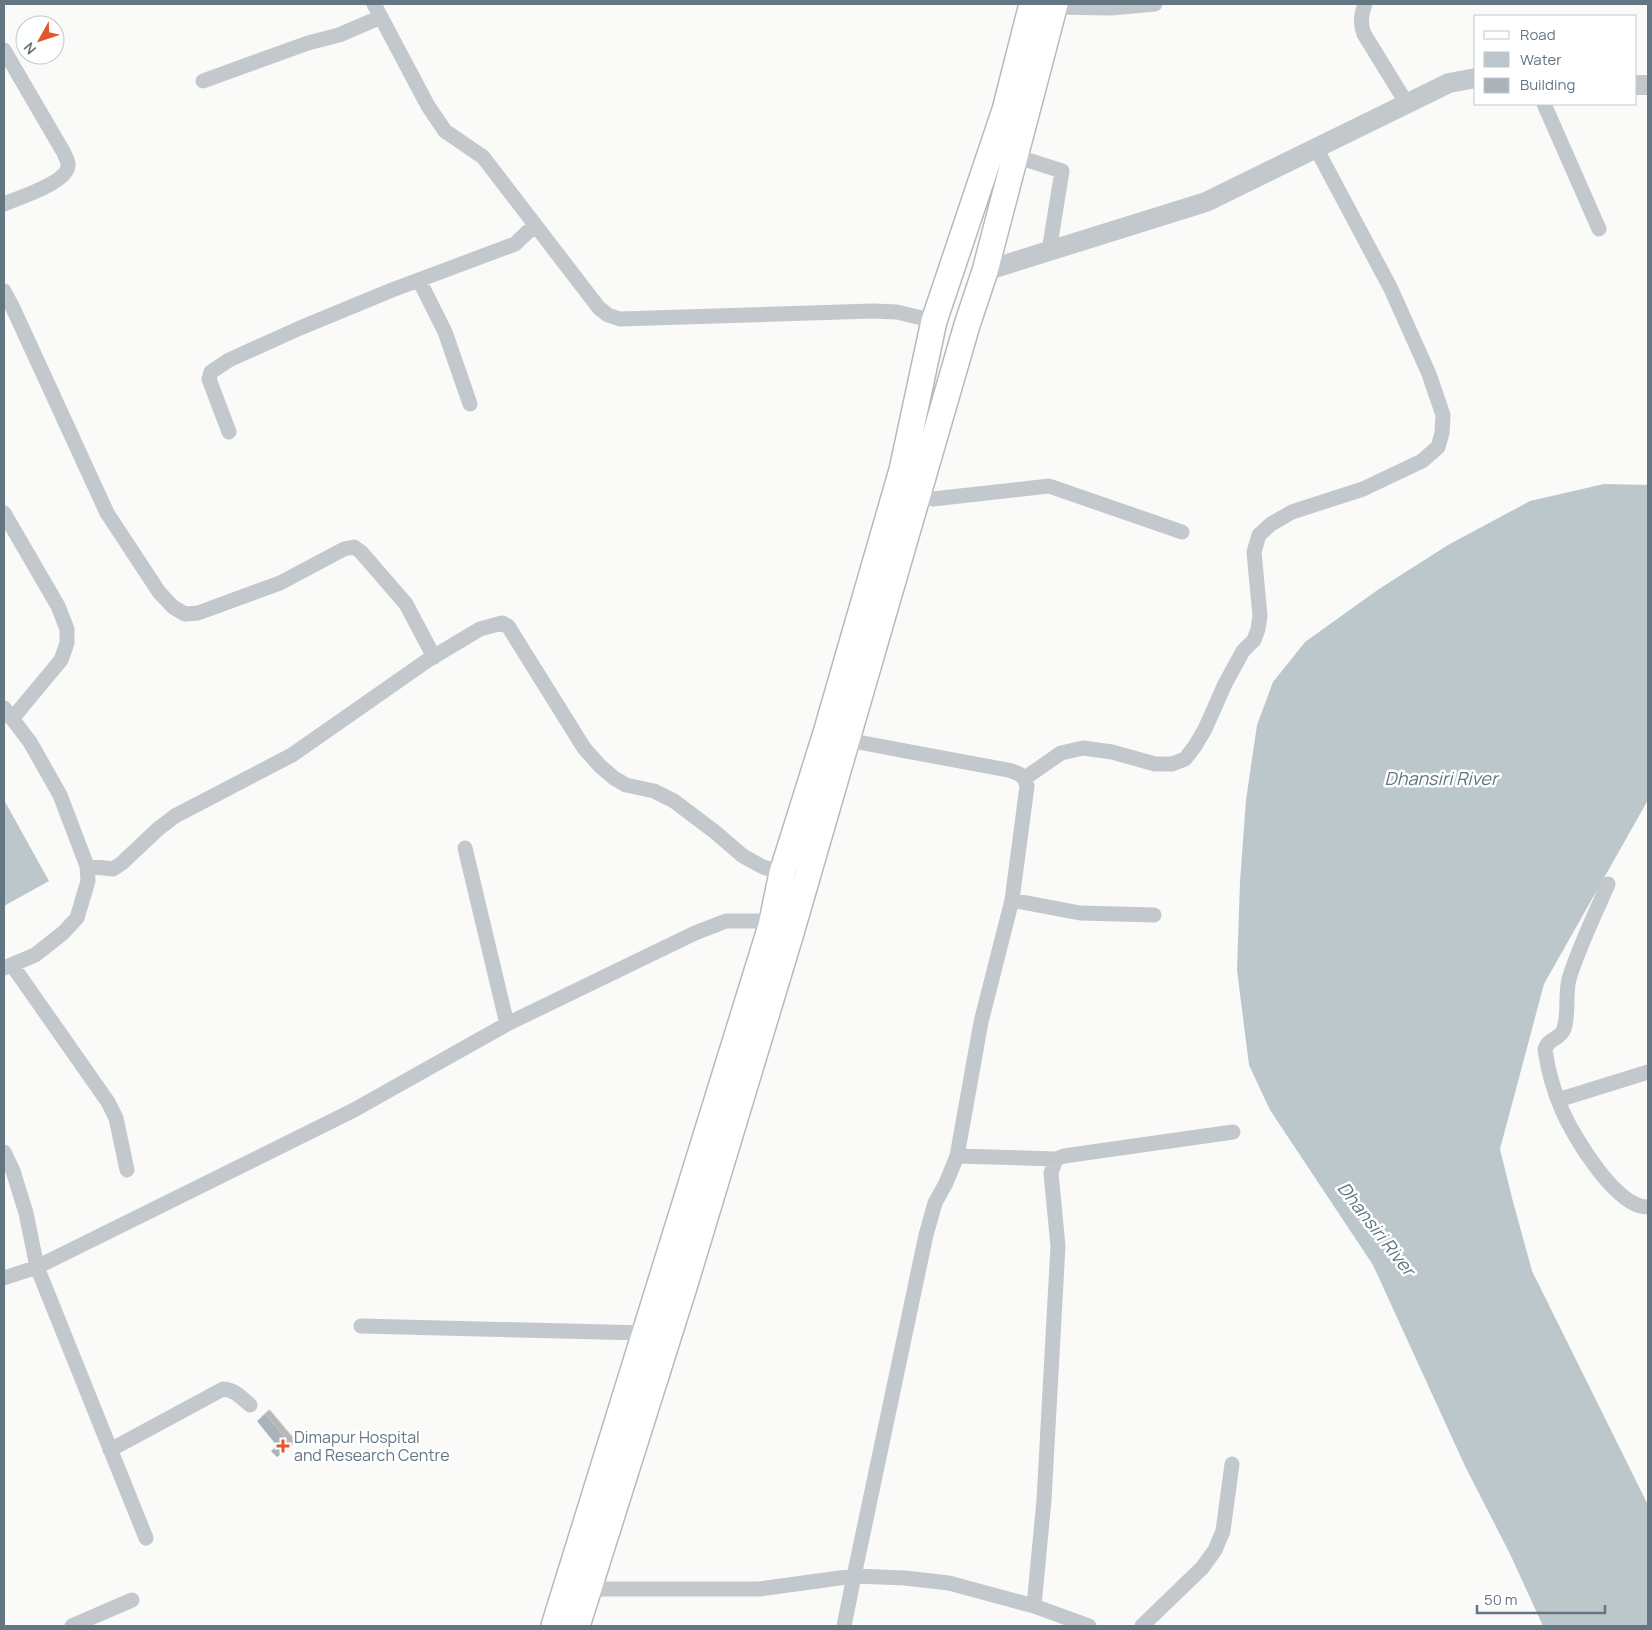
<svg xmlns="http://www.w3.org/2000/svg" width="1652" height="1630" font-family="Manrope,sans-serif">
<style>
.water{fill:#bbc7cb}
.building{fill:#aab3b9;filter:url(#shadow)}
.lines{fill:none;stroke-linecap:round;stroke-linejoin:round}
.primary-casing{stroke:#b5babe;stroke-width:28}
.minor{stroke:#c3c8cc;stroke-width:15}
.tertiary{stroke:#c3c8cc;stroke-width:20}
.primary{stroke:#fff;stroke-width:25}
.poi-dot{fill:#e4572e;stroke:#fff;stroke-width:2}
.labels{text-anchor:middle;stroke-width:5;stroke-linejoin:round;paint-order:stroke}
.poi-label{font-size:16px;fill:#657683;stroke:#fff;text-anchor:start}
.water-label{font-size:18px;font-style:italic;fill:#60757c;stroke:#fff}
</style>
<defs>
<filter id="shadow"><feDropShadow dx="4.5" dy="-4.5" stdDeviation="0" flood-color="#0004"/></filter>
</defs>
<rect width="100%" height="100%" fill="#fafaf8"/>
<path class="water" d="M1604 484 1648 485V800L1544 984 1500 1149 1512 1198 1532 1271 1648 1505V1626H1543L1510 1554 1465 1466 1373 1265 1270 1110 1249 1065 1237 970 1240 882 1246 800 1257 725 1273 682 1305 642 1379 589 1448 545 1530 501Z
M4 800 49 881 4 906Z"/>
<path class="building" d="M265 1414 292 1446 277 1457 271 1451 277 1446 257 1421Z"/>
<g class="lines">
<defs>
<path id="primary" d="M554 1626 771 926 782 873 826 733 902 470 934 321 1005 110 1032 4
M577 1626 685 1284 791 933 967 325 985 271 1055 4"/>
</defs>
<use href="#primary" class="primary-casing"/>
<path class="minor" d="M374 4 428 106 445 131 483 157 599 308 608 315 620 319 873 311 897 312 934 321
M1365 4C1361 15 1360 23 1364 34L1407 104
M1054 7 1111 8 1155 4
M4 50 64 153C65 156 68 161 68 164 70 182 18 198 4 204
M203 81 308 43 339 35 381 17
M1544 104 1599 229
M1015 156 1062 171 1049 251
M419 280 445 332 470 404
M4 291 12 306 107 513 159 592 173 607 185 614 198 613 280 583 344 549 354 547 361 552 406 604 434 657
M229 432 209 379 211 372 229 360 300 328 392 290 515 244 535 225
M918 496 933 499 1049 486 1182 532
M4 513 58 606 67 629V643L61 660 12 719
M4 708 30 742 60 795 87 866 88 881 77 918 63 933 35 955 4 968
M1025 778 1061 753 1083 748 1112 752 1155 764H1172L1185 759 1195 746 1205 729 1225 684 1243 651 1254 640 1258 629 1260 616 1254 552 1259 535 1271 524 1292 512 1363 489 1422 461 1438 447 1442 433 1443 415 1429 374 1391 289 1316 148
M465 848 507 1024
M87 866 113 869 122 863 158 829 175 816 292 755 428 660 480 629 502 623 508 626 584 748 600 766 614 778 626 785 654 791 674 801 715 832 743 856 763 867 782 873
M1608 884C1595 915 1579 946 1569 979 1565 995 1569 1014 1564 1029 1560 1040 1547 1038 1545 1050 1548 1070 1554 1092 1562 1110 1573 1136 1617 1209 1648 1207
M1012 900 1080 913 1154 915
M12 965 108 1102 116 1118 127 1170
M1558 1100 1648 1072
M4 1152 13 1171 26 1213 37 1267 146 1538
M957 1156 1056 1159
M4 1278 37 1267 354 1110 507 1024 695 933 726 921H758L771 926
M361 1326 645 1333
M110 1450 223 1389C235 1390 241 1397 250 1405
M589 1589H759L854 1576 926 1235 935 1203 946 1183 957 1156 981 1022 1012 900 1027 786C1024 775 1019 773 1008 770L847 740
M1034 1606 1044 1500 1058 1246 1051 1173 1056 1159 1064 1156 1233 1132
M72 1626 132 1600
M844 1626 854 1576 905 1578 949 1583 1034 1606 1089 1626
M1142 1626 1202 1568 1215 1550 1223 1531 1232 1464"/>
<path class="tertiary" d="M1636 85H1648
M985 271 1206 202 1449 83 1476 78"/>
<use href="#primary" class="primary"/>
</g>
<path class="poi-dot" d="M280.5 1438.5h5v5h5v5h-5v5h-5v-5h-5v-5h5z"/>
<g class="labels">
<g class="poi-label">
<text x="294" y="1443">Dimapur Hospital<tspan x="294" dy="18">and Research Centre</tspan></text>
</g>
<g class="water-label">
<text x="1441" y="785">Dhansiri River</text>
<text transform="translate(1376 1229) rotate(52)" y="6">Dhansiri River</text>
</g>
</g>
<rect width="1652" height="1630" fill="none" stroke="#657683" stroke-width="10"/>
<rect x="1474" y="15" width="162" height="90" fill="#ffffff" stroke="#c1c8cd"/>
<rect x="1484" y="31" width="25" height="8" fill="#ffffff" stroke="#c1c8cd"/>
<text x="1520" y="40" font-size="15" fill="#657683">Road</text>
<rect x="1484" y="52" width="25" height="15" fill="#bbc7cb" stroke="#c1c8cd"/>
<text x="1520" y="65" font-size="15" fill="#657683">Water</text>
<rect x="1484" y="78" width="25" height="15" fill="#aab3b9" stroke="#c1c8cd"/>
<text x="1520" y="90" font-size="15" fill="#657683">Building</text>
<g transform="translate(40 40) rotate(230)"><circle r="24" fill="#ffffff" stroke="#c1c8cd"/>
<path d="M0-4L9 19L0 12L-9 19Z" fill="#e4572e"/>
<text y="-8" font-size="14" font-weight="bold" text-anchor="middle" fill="#657683">N</text>
</g>
<path d="M1477 1605v8h128v-8" fill="none" stroke="#657683" stroke-width="2.5"/>
<text x="1484" y="1605" font-size="15" fill="#657683" stroke="#ffffff" stroke-width="4" paint-order="stroke">50 m</text>
</svg>
